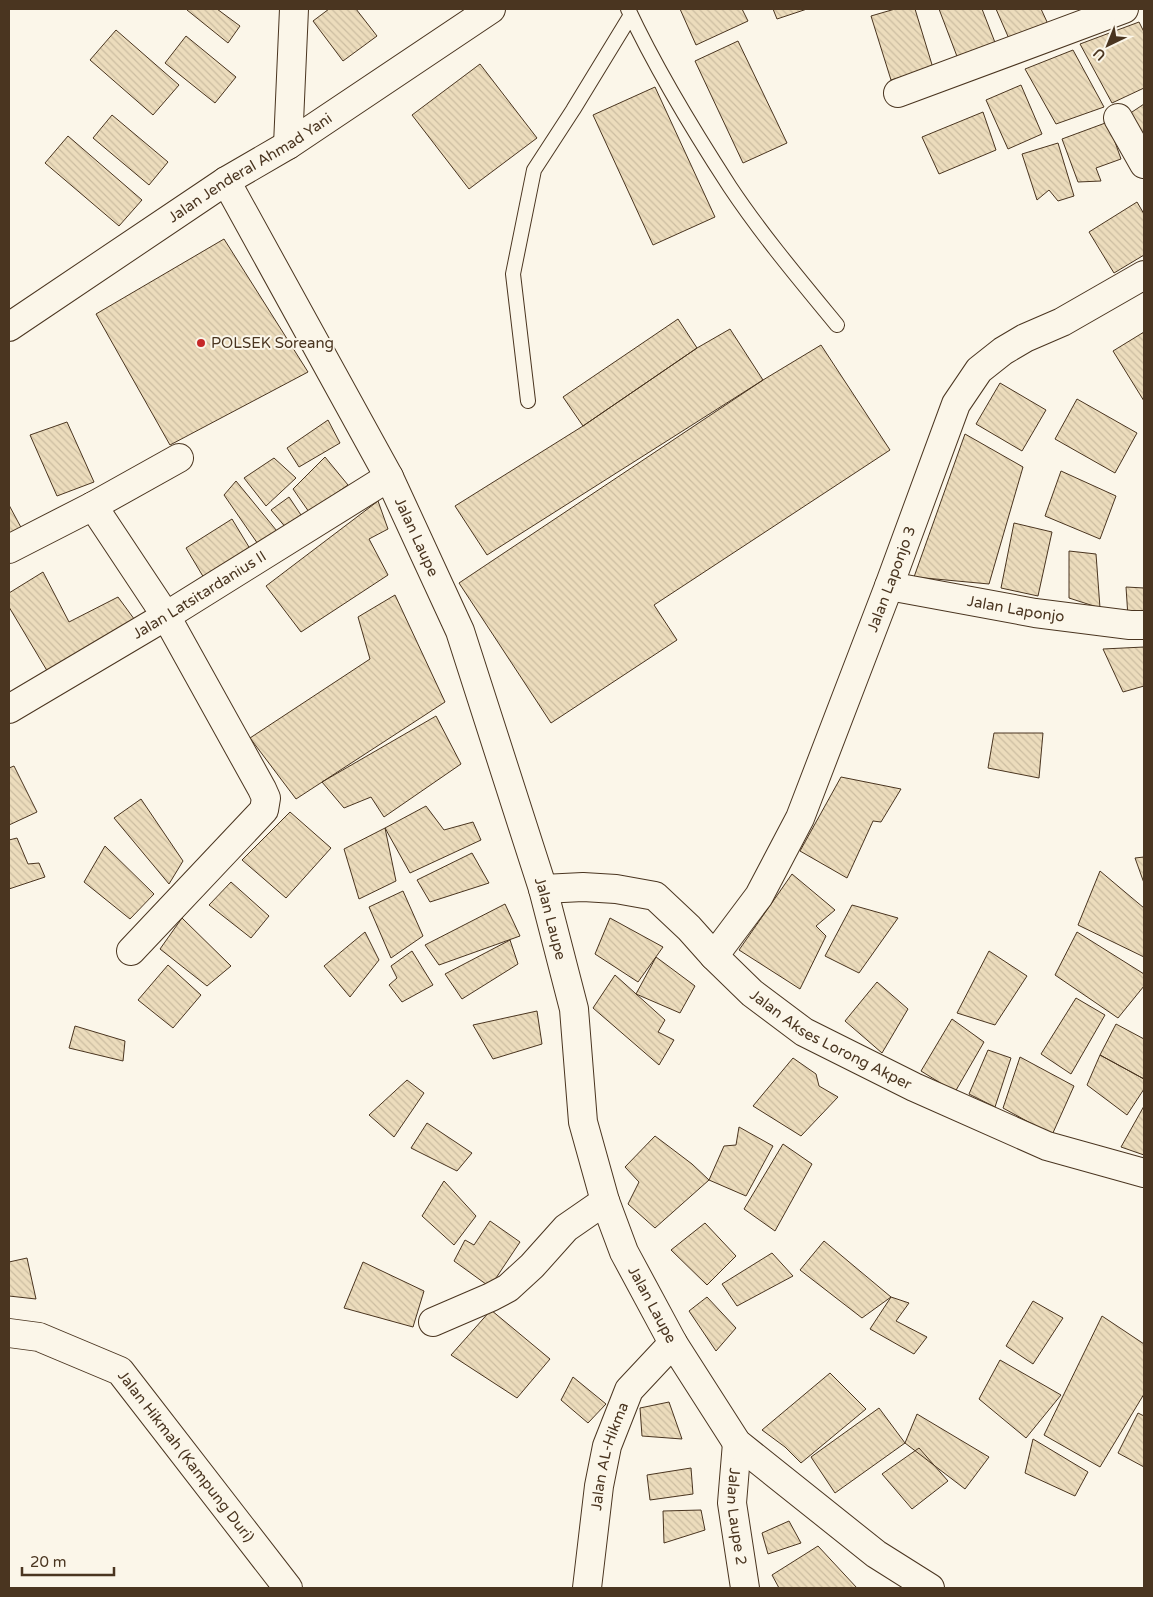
<svg xmlns="http://www.w3.org/2000/svg" width="1153" height="1597" font-family="'Varela Round',sans-serif">
<style>
.building{fill:url(#building-back-hatch);stroke:#4a3520}
.lines{fill:none;stroke-linecap:round;stroke-linejoin:round}
.lane-casing{stroke:#4a3520;stroke-width:16}
.street-casing{stroke:#4a3520;stroke-width:30}
.secondary-casing{stroke:#4a3520;stroke-width:30}
.highway-casing{stroke:#4a3520;stroke-width:30}
.lane{stroke:#fbf6e9;stroke-width:14}
.street{stroke:#fbf6e9;stroke-width:28}
.secondary{stroke:#fbf6e9;stroke-width:28}
.highway{stroke:#fbf6e9;stroke-width:28}
.poi-dot{fill:#c62828;stroke:#fbf6e9;stroke-width:2}
.labels{text-anchor:middle;stroke-width:4;stroke-linejoin:round;paint-order:stroke}
.street-label{font-size:15px;fill:#4a3520;stroke:#fbf6e9}
.poi-label{font-size:15px;fill:#4a3520;stroke:#fbf6e9;text-anchor:start}
</style>
<defs>
<pattern id="building-back-hatch" width="6" height="6" patternUnits="userSpaceOnUse" patternTransform="scale(1.25)"><rect width="6" height="6" fill="#ecdcbc"/><path d="M-1 5l2 2M0 0l6 6M5-1l2 2" fill="none" stroke="#ccbda1"/></pattern>
</defs>
<rect width="100%" height="100%" fill="#fbf6e9"/>
<path class="building" d="M188 9H217L240 26 228 43 187 10Z
M329 9H356L377 36 343 61 313 21Z
M680 9H742L748 21 696 45Z
M773 9H807L777 19Z
M895 9H915L933 68 891 80 871 16Z
M939 9H982L996 45 958 59Z
M996 9H1041L1048 24 1010 41Z
M1139 22 1144 32V88L1112 103 1080 44Z
M116 30 179 85 153 115 90 60Z
M186 36 236 77 215 103 165 63Z
M738 41 787 143 743 163 695 61Z
M1073 50 1104 107 1056 124 1025 69Z
M480 64 537 138 469 189 412 115Z
M1021 85 1042 134 1008 149 986 100Z
M655 87 715 217 653 245 593 115Z
M1144 104V142L1126 116Z
M983 112 996 150 939 174 922 137Z
M112 115 168 162 149 185 93 138Z
M1108 122 1121 159 1096 168 1101 181 1078 182 1062 139Z
M68 136 142 200 119 226 45 163Z
M1058 143 1074 196 1058 201 1049 190 1037 200 1022 154Z
M1137 202 1144 214V255L1114 273 1089 232Z
M224 239 308 372 170 445 96 314Z
M678 319 697 348 583 426 563 397Z
M730 329 763 380 487 555 455 506 583 426 697 348Z
M1144 332V401L1113 351Z
M821 345 890 450 654 605 677 640 551 723 459 583 763 380Z
M1000 383 1046 410 1022 451 976 424Z
M1077 399 1137 433 1115 473 1055 439Z
M328 420 340 443 299 467 287 448Z
M67 422 94 482 57 496 30 435Z
M965 434 1023 467 989 584 914 577Z
M325 457 348 485 309 512 293 489Z
M274 458 296 478 266 506 244 478Z
M1061 471 1116 496 1100 539 1045 516Z
M236 481 281 536 260 547 224 495Z
M289 497 305 521 287 529 271 510Z
M378 501 388 529 369 539 388 575 301 632 266 586Z
M9 505 24 533 9 539Z
M232 519 252 552 207 583 186 548Z
M1014 523 1052 532 1038 596 1001 588Z
M1069 551 1096 554 1100 608 1069 598Z
M43 572 69 622 118 597 140 627 49 674 9 607V593Z
M1126 587 1144 588V616L1128 617Z
M395 595 445 702 296 799 250 738 370 659 358 617Z
M1144 647V686L1123 692 1103 649Z
M436 716 461 764 384 817 371 797 344 808 322 782Z
M994 733H1043L1039 778 988 768Z
M14 766 37 812 9 825V768Z
M841 777 901 789 881 822 873 821 847 878 800 851Z
M141 799 183 861 169 884 114 818Z
M426 806 444 830 473 822 481 840 410 873 385 828Z
M290 812 331 848 286 898 242 860Z
M385 828 396 881 359 899 344 849Z
M17 838 28 864 39 863 45 877 9 889V840Z
M105 846 154 894 130 919 84 882Z
M472 853 489 883 430 902 417 880Z
M1144 857V883L1135 858Z
M1100 871 1144 908V957L1078 925Z
M792 874 835 910 816 926 826 936 800 989 739 950Z
M231 882 269 916 251 938 209 905Z
M403 891 423 936 391 958 369 907Z
M505 904 520 936 439 965 425 945Z
M852 905 898 918 859 973 825 956Z
M182 918 231 966 207 986 160 949Z
M610 918 663 947 638 982 595 954Z
M365 932 379 960 350 997 324 966Z
M1077 932 1144 974V986L1118 1018 1055 975Z
M510 940 518 964 462 999 445 974Z
M412 951 433 985 402 1002 389 985 397 978 391 966Z
M989 951 1027 976 995 1025 957 1013Z
M656 957 695 986 680 1013 636 994Z
M168 965 201 995 173 1028 138 1000Z
M615 975 665 1020 658 1032 674 1040 659 1065 593 1008Z
M877 982 908 1009 882 1053 845 1021Z
M1076 998 1105 1015 1071 1074 1041 1054Z
M537 1011 542 1044 493 1059 473 1025Z
M952 1019 984 1042 955 1092 921 1071Z
M1116 1024 1144 1039V1079L1100 1055Z
M75 1026 125 1041 123 1061 69 1048Z
M988 1050 1011 1058 995 1107 969 1094Z
M1100 1055 1144 1079V1089L1127 1115 1087 1085Z
M1020 1057 1074 1086 1052 1135 1003 1108Z
M793 1058 816 1074 819 1086 838 1097 801 1136 753 1106Z
M407 1080 424 1093 394 1137 369 1115Z
M1144 1106V1155L1121 1147Z
M427 1123 472 1153 457 1171 411 1148Z
M739 1127 773 1146 746 1196 709 1180 724 1146 736 1145Z
M655 1136 692 1164 709 1180 655 1228 628 1204 639 1182 625 1167Z
M783 1144 812 1164 775 1231 744 1209Z
M444 1181 476 1216 454 1245 422 1216Z
M490 1221 520 1242 490 1287 454 1261 465 1240 474 1245Z
M705 1223 736 1256 707 1285 671 1250Z
M824 1241 891 1297 862 1318 800 1270Z
M772 1253 793 1276 737 1306 722 1284Z
M27 1258 36 1299 9 1296V1262Z
M363 1262 424 1291 413 1327 344 1308Z
M707 1297 736 1328 716 1351 689 1311Z
M891 1297 909 1303 896 1321 927 1337 914 1354 870 1329Z
M1033 1301 1063 1318 1033 1364 1006 1346Z
M491 1310 550 1359 517 1398 451 1355Z
M1102 1316 1144 1344V1394L1100 1467 1044 1435Z
M1000 1360 1061 1395 1026 1438 979 1399Z
M830 1373 866 1409 801 1463 785 1447 762 1430Z
M573 1377 606 1404 588 1423 561 1400Z
M669 1402 682 1439 642 1436 640 1408Z
M879 1408 905 1443 835 1493 811 1457Z
M1138 1413 1144 1416V1467L1118 1453Z
M917 1414 989 1457 965 1489 905 1443Z
M1033 1439 1088 1472 1075 1496 1025 1473Z
M919 1448 948 1481 912 1509 882 1474Z
M691 1468 693 1494 650 1500 647 1475Z
M701 1510 705 1530 664 1543 663 1511Z
M789 1521 801 1543 768 1554 762 1533Z
M818 1546 857 1588H779L772 1575Z"/>
<g class="lines">
<defs>
<path id="lane" d="M628 9C657 71 693 130 730 187 762 235 800 280 837 325
M528 401 513 274 534 170 573 110 631 15"/>
<g id="street">
<path d="M898 93 1124 9"/>
<path d="M1118 118 1144 164"/>
<path d="M93 506 166 616 262 789 266 798 264 810 131 951"/>
<path d="M9 549 93 506 179 458"/>
<path id="s1" d="M889 586 1035 613 1130 625H1144"/>
<path id="s2" d="M9 709 166 616 389 477"/>
<path id="s3" d="M543 889 583 887 616 889 655 896 689 928 714 956 752 993 804 1032 914 1087 1047 1146 1144 1173"/>
<path id="s4" d="M714 956 759 896 800 818 889 586 956 404 979 370 1003 351 1025 338 1062 322 1144 275"/>
<path d="M433 1322 491 1297 508 1288 532 1266 566 1228 605 1201"/>
<path id="s5" d="M9 1333 39 1337 120 1371 288 1588"/>
<path id="s6" d="M737 1443 732 1503 745 1588"/>
<path id="s7" d="M587 1588 599 1486 607 1446 629 1390 673 1343"/>
</g>
<g id="secondary">
<path id="s8" d="M226 181 389 477 460 631 543 889 574 1009 583 1122 605 1201 624 1252 673 1343 737 1443 876 1554 930 1588"/>
</g>
<g id="highway">
<path d="M288 145 294 9"/>
<path id="s9" d="M9 327 226 181 288 145 491 9"/>
</g>
</defs>
<use href="#lane" class="lane-casing"/>
<use href="#street" class="street-casing"/>
<use href="#secondary" class="secondary-casing"/>
<use href="#highway" class="highway-casing"/>
<use href="#lane" class="lane"/>
<use href="#street" class="street"/>
<use href="#secondary" class="secondary"/>
<use href="#highway" class="highway"/>
</g>
<circle class="poi-dot" cx="201" cy="343" r="5"/>
<g class="labels">
<g class="street-label">
<text dy="5" stroke="none"><textPath href="#s9" startOffset="289">Jalan Jenderal Ahmad Yani</textPath></text>
<text dy="5" stroke="none"><textPath href="#s8" startOffset="404">Jalan Laupe</textPath></text>
<text dy="5" stroke="none"><textPath href="#s4" startOffset="419">Jalan Laponjo 3</textPath></text>
<text dy="5" stroke="none"><textPath href="#s2" startOffset="222">Jalan Latsitardanius II</textPath></text>
<text dy="5" stroke="none"><textPath href="#s1" startOffset="129">Jalan Laponjo</textPath></text>
<text dy="5" stroke="none"><textPath href="#s8" startOffset="809">Jalan Laupe</textPath></text>
<text dy="5" stroke="none"><textPath href="#s3" startOffset="342">Jalan Akses Lorong Akper</textPath></text>
<text dy="5" stroke="none"><textPath href="#s8" startOffset="1212">Jalan Laupe</textPath></text>
<text dy="5" stroke="none"><textPath href="#s7" startOffset="134">Jalan AL-Hikma</textPath></text>
<text dy="5" stroke="none"><textPath href="#s5" startOffset="226">Jalan Hikmah (Kampung Duri)</textPath></text>
<text dy="5" stroke="none"><textPath href="#s6" startOffset="74">Jalan Laupe 2</textPath></text>
</g>
<g class="poi-label">
<text x="211" y="348">POLSEK Soreang</text>
</g>
</g>
<rect width="1153" height="1597" fill="none" stroke="#4a3520" stroke-width="20"/>
<g transform="translate(1108 45) rotate(223)" stroke="#fbf6e9" stroke-width="4" paint-order="stroke">
<path d="M0-4L9 19L0 12L-9 19Z" fill="#4a3520"/>
<text y="-8" font-size="14" font-weight="bold" text-anchor="middle" fill="#4a3520">U</text>
</g>
<path d="M22 1567v8h92v-8" fill="none" stroke="#4a3520" stroke-width="2.5"/>
<text x="30" y="1567" font-size="15" fill="#4a3520" stroke="#fbf6e9" stroke-width="4" paint-order="stroke">20 m</text>
</svg>
